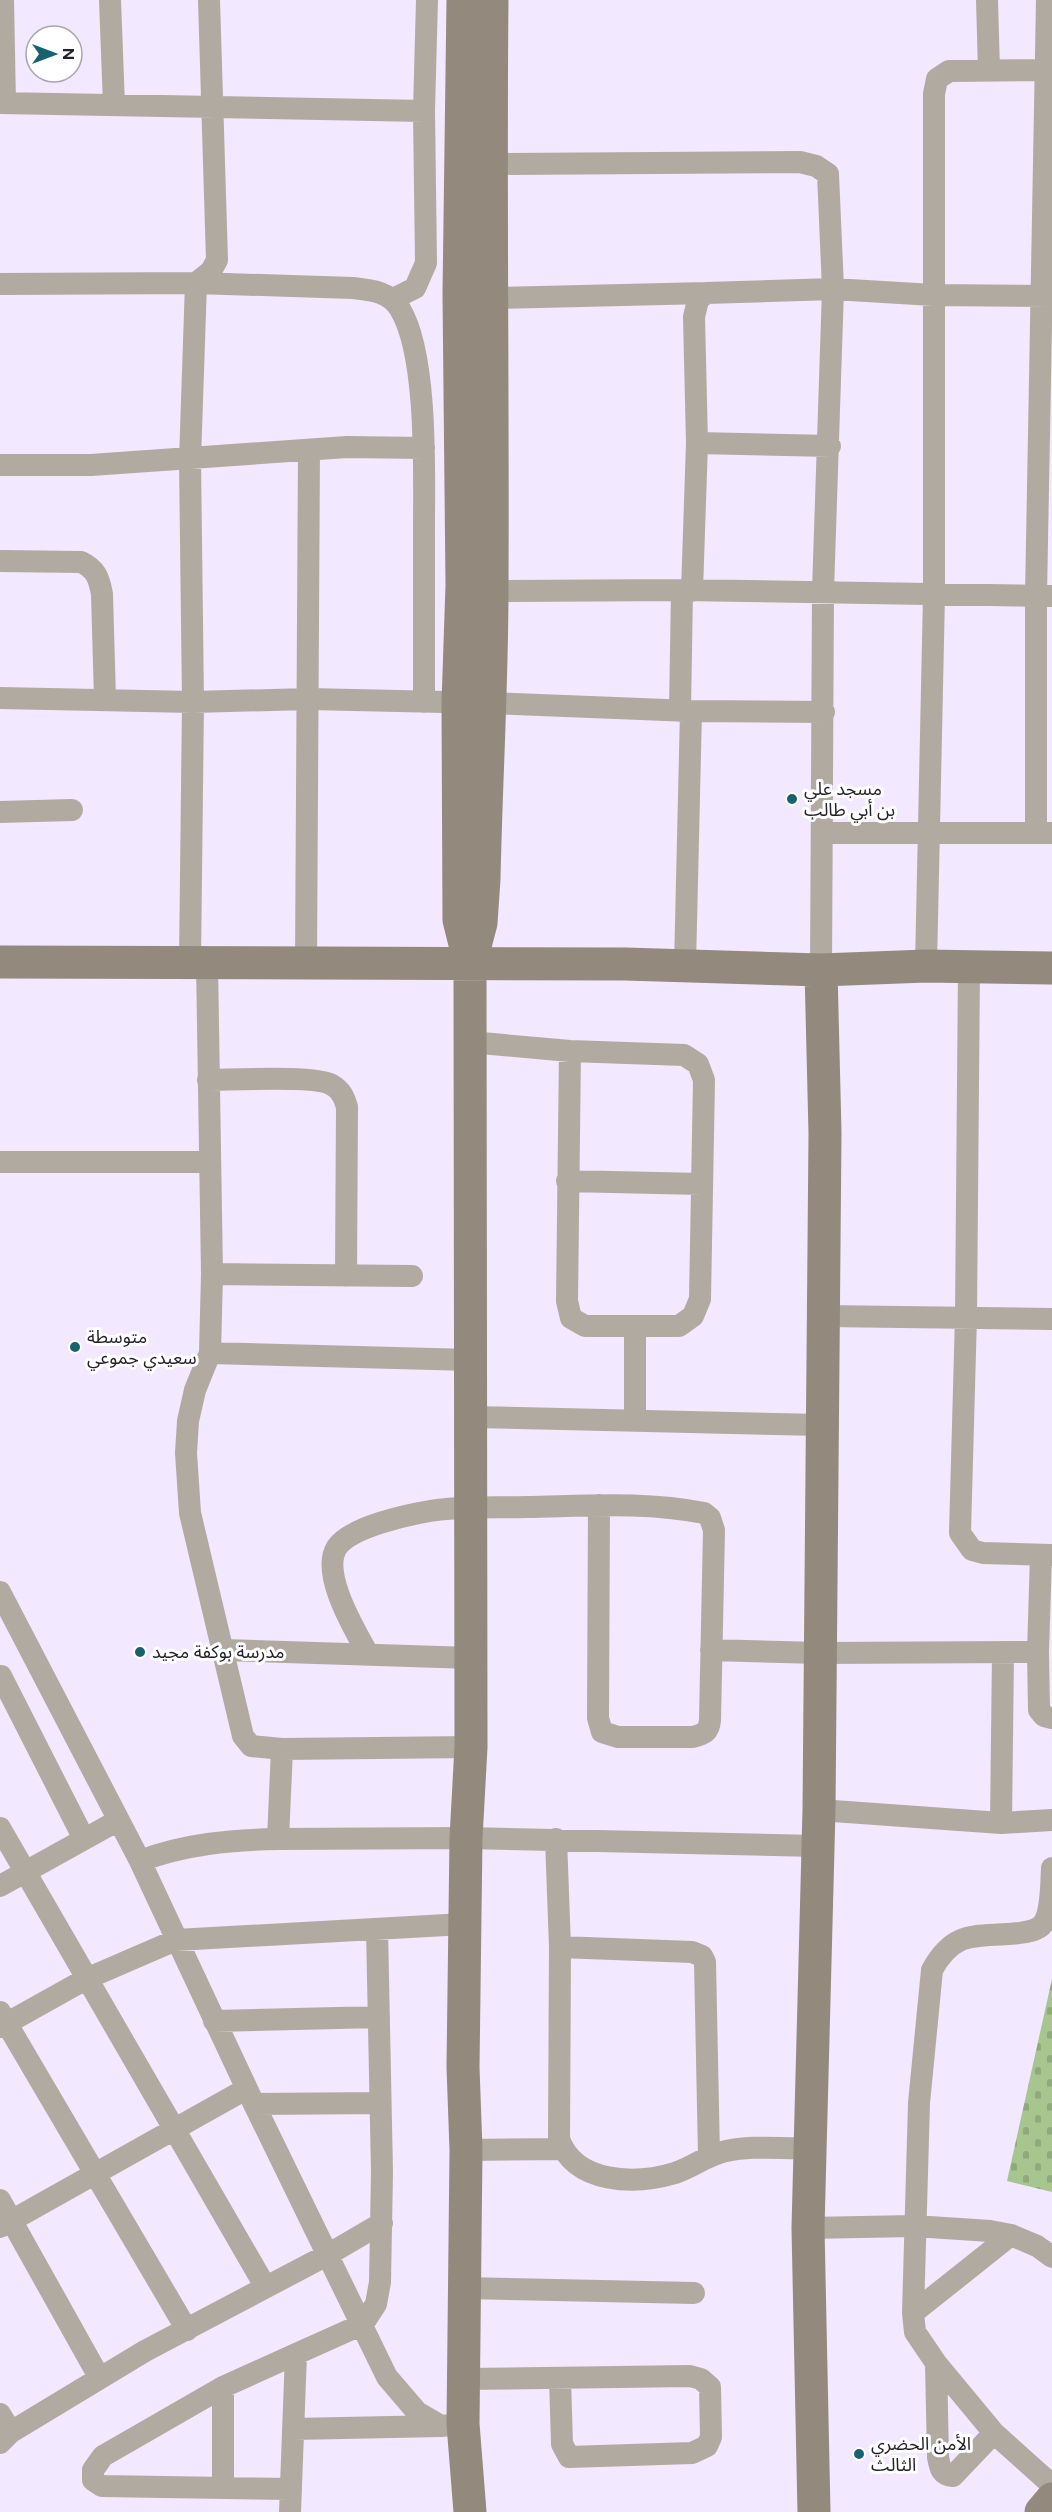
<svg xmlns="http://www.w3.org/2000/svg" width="1052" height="2512" font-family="Figtree,'Noto Sans Arabic',sans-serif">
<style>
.cemetery{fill:url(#cemetery-stones)}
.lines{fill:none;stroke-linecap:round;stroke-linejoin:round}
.street{stroke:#b1aaa1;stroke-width:22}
.secondary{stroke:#94897d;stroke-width:33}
.poi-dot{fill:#16636d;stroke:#fff;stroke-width:2}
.labels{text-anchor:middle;stroke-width:6;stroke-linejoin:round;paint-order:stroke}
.poi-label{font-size:18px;fill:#25212a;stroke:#fff;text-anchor:start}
</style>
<defs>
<pattern id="cemetery-stones" width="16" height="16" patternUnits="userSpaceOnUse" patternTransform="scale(1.5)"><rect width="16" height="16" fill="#a6c58f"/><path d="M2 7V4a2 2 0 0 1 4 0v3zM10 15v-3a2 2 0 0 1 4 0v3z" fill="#8fa97c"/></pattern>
</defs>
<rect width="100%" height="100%" fill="#f2e8ff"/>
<path class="cemetery" d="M1052 1979V2192L1007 2181Z"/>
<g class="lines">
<path class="street" d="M3 0 5 103
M110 0 114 105
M987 0 989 70
M0 103 424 111
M490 164 800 162 816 166 828 174 833 289 823 591 821 970
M0 284 196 283 353 288C372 290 390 292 400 309 428 355 424 475 424 529 424 587 424 645 424 702
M493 298 706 293
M393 299 415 288 426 263 424 111 427 0
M697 443 830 446
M0 465H91L347 447 424 448
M0 561 81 562C96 569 99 578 102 594L105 699
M492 591 682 590 1052 596
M692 591 697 443 694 317 698 300 706 293 833 289 933 295 1052 296
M0 698 193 702 308 699 489 703 691 711 824 712
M680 711 682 590
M0 812 72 810
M822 833H1052
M1036 833V596L1047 0
M190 962 193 702 190 460 196 283 211 271 217 260 209 0
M207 962 212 1274 210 1353 195 1390 188 1421 186 1453 190 1513 243 1736 251 1746 282 1749 471 1747
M306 963 309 450
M685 966 691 711
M926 966 934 595V94L937 79 949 71 1052 70
M969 967 966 1316 960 1533 972 1550 983 1553 1052 1555
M470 1042 570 1051 684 1055 698 1064 704 1080 700 1299 693 1316 679 1326H585L571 1318 567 1301 570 1051
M208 1080C231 1080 317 1075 332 1085 341 1090 344 1097 347 1107L346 1276
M0 1162H208
M567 1181 702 1184
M212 1274 412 1276
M824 1316 1052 1319
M210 1353 471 1360
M472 1417 822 1425
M635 1419V1327
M0 1592 140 1861 254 2104 387 2377 417 2412 441 2426 463 2424
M224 1650 471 1658
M711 1650 819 1653 1038 1652 1041 1555
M1038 1652 1039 1710 1044 1716 1052 1718
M368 1654C355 1630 320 1573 337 1547 351 1527 406 1515 430 1511 461 1506 494 1508 526 1507 584 1506 646 1501 704 1513L710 1518 714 1530 710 1720C709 1732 704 1734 693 1737H618L602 1732 598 1718 599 1505
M1 1676 84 1839
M819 1810 1001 1823 1052 1820
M1001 1823 1003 1653
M0 1828 265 2286
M278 1839 466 1838 816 1846
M556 1839 560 1947 559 2139C575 2184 635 2185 675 2173 693 2167 707 2155 726 2151 752 2145 782 2149 809 2148
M140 1861C185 1844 230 1840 278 1839L282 1749
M0 1886 117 1821
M560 1947 692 1952 702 1956 705 1962 709 2155
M0 2012 187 2330
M214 2021 379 2017
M0 2027 86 1979 176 1940 464 1924
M254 2104 380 2103
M466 2150 563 2149
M0 2200 99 2377
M0 2227 246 2089
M808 2228 914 2226 990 2231 1011 2235 1037 2246 1052 2257
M1011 2235 913 2313 919 2103 932 1970C955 1928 977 1938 1019 1933 1026 1932 1035 1931 1041 1926 1052 1916 1051 1884 1052 1868
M464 2288 694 2293
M913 2313 915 2332 936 2363 994 2433 1052 2485
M936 2363 938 2457C940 2468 941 2475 953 2476L994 2433
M464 2379 690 2376 701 2379 710 2387 711 2437 707 2446 692 2453 569 2457 562 2444 560 2379
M223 2387V2488
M0 2414 11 2432
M293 2429 441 2426
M0 2443 11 2432 145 2351 329 2254 382 2223
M291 2489 102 2486 93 2480V2470L103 2456 223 2387 296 2354
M290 2512 296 2354 363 2324 376 2304 380 2282 382 2172 377 1929"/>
<path class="secondary" d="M463 0 459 294 462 585 458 703 459 920 470 964 471 1747 466 1838 463 2067 466 2150 463 2424 470 2512
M476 942 481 923 484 879C486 782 492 685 492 589 493 393 490 196 492 0
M0 962 625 964 821 970 926 966 1052 968
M814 2512 808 2228 819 1810 825 1133 821 970
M1041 2512 1052 2499"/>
</g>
<g class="poi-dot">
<circle cx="792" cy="799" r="6"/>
<circle cx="75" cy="1347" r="6"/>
<circle cx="140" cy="1652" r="6"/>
<circle cx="859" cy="2454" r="6"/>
</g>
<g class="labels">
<g class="poi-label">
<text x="804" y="795">مسجد علي<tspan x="804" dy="21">بن أبي طالب</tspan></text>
<text x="87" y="1343">متوسطة<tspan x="87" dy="21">سعيدي جموعي</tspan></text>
<text x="152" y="1658">مدرسة بوكفة مجيد</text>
<text x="871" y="2450">الأمن الحضري<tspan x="871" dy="21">الثالث</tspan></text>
</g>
</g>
<g transform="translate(54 54) rotate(90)"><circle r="28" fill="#ffffff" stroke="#a8a6aa" stroke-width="1.5"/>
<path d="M0-4.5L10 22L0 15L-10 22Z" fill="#16636d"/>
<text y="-9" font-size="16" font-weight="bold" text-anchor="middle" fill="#25212a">N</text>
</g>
</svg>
